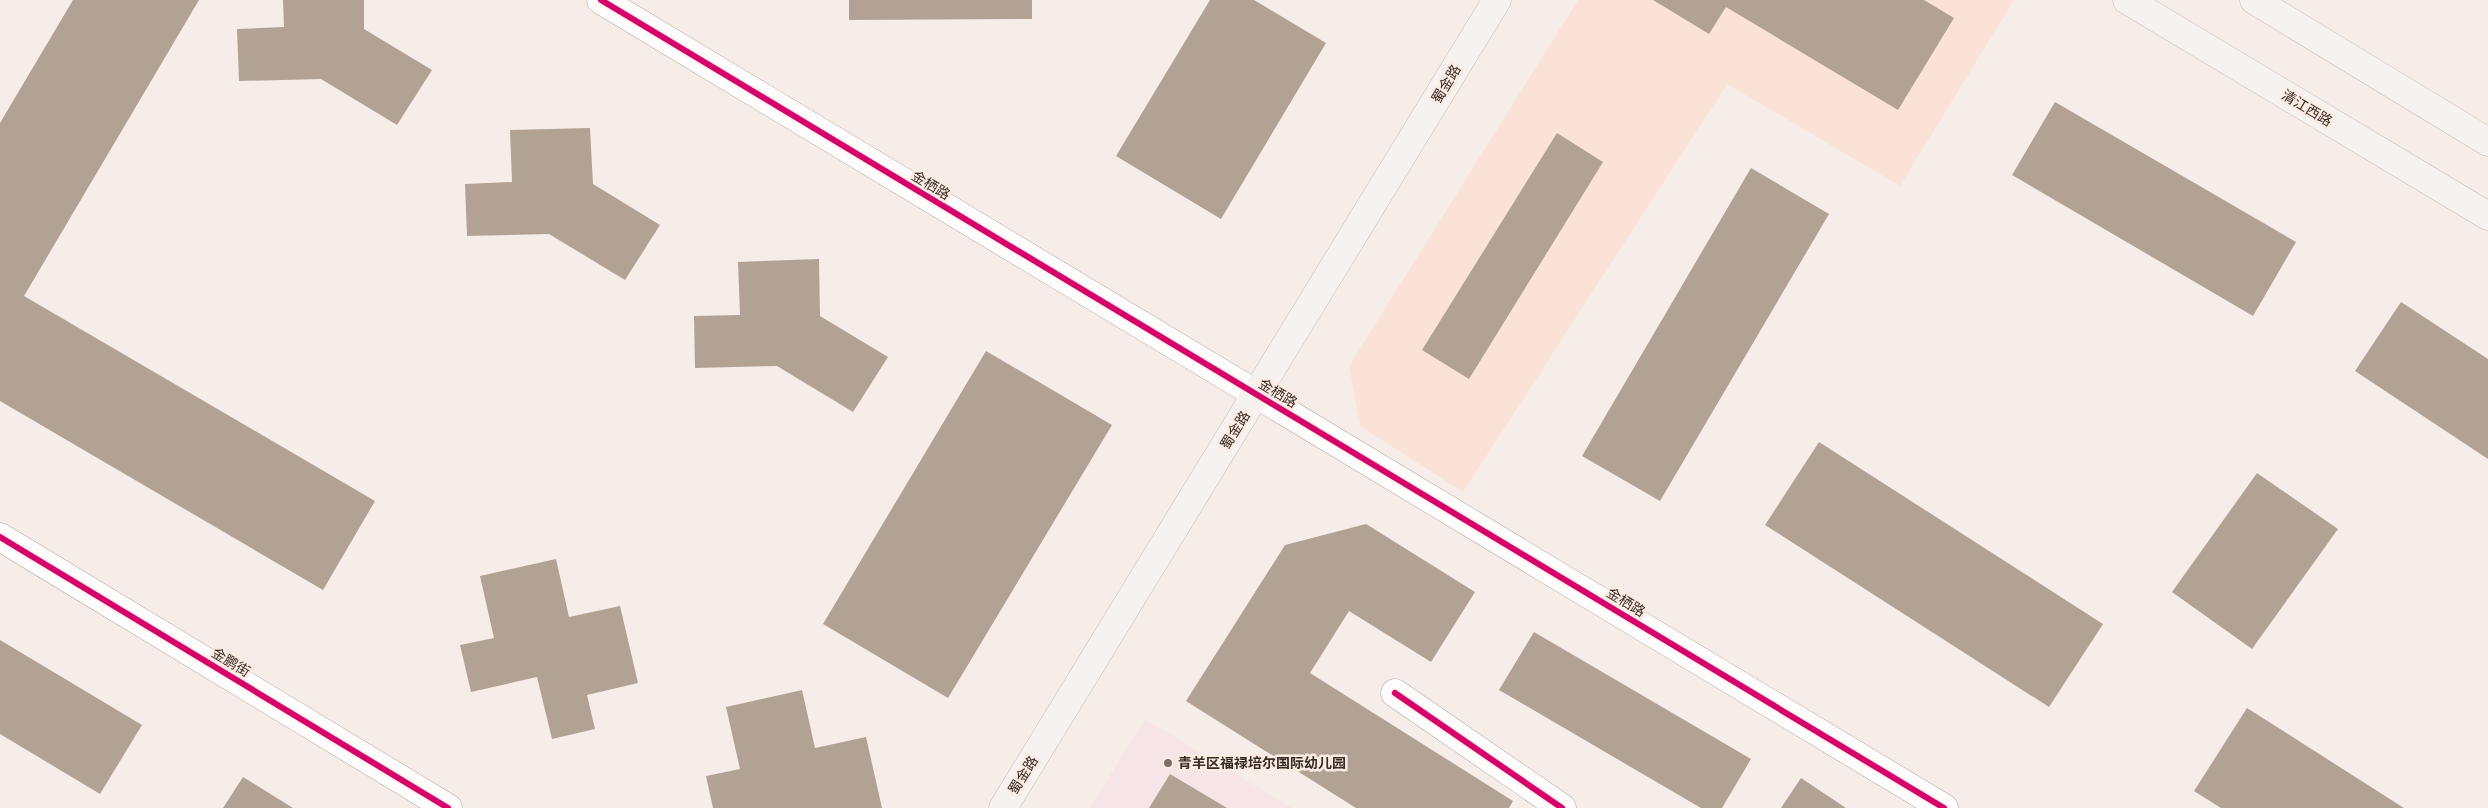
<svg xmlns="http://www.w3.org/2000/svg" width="2488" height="808" font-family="Karla,'Noto Sans SC',sans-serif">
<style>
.built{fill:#fae3d6}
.education{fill:#f6e4e7}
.building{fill:#b1a294}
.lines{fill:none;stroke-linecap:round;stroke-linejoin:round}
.minor-casing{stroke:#b0a8a3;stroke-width:29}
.major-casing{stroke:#c7bdb8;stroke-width:29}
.minor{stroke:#fefcfc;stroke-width:28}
.major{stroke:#f6f2f0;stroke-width:28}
.cycleway-casing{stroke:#fcebe2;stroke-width:9}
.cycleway{stroke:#d6006c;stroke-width:6}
.poi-dot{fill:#79706a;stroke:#fcebe2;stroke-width:2}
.labels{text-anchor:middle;stroke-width:5;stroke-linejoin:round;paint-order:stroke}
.street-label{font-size:14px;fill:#362c26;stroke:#fcebe2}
.poi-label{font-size:14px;font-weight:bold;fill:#362c26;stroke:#fcebe2;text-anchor:start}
</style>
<rect width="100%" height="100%" fill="#f6ede8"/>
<path class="built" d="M1578 0H2014L1900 186 1727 84 1463 492 1360 426 1349 366Z"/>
<path class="education" d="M1145 719 1292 808H1090Z"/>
<path class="building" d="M73 0H199L24 296 375 501 323 590 0 401V123Z
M283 0H364V29L432 70 397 125 321 79 239 81 237 29 284 27Z
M849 0H1032V19L849 20Z
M1210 0H1254L1326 43 1221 219 1116 156Z
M1653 0H1924L1954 18 1898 110 1726 7 1709 34Z
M2055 102 2296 242 2253 316 2012 175Z
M590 128 593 184 660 225 625 280 549 234 467 236 465 184 512 182 510 130Z
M1557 133 1603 162 1469 379 1422 350Z
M1751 168 1829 214 1660 501 1582 456Z
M819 259 820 316 888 357 853 412 777 366 695 368 694 316 740 315 738 262Z
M2401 302 2488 359V459L2355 371Z
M986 351 1112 425 948 698 823 624Z
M1819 442 2103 624 2049 707 1765 525Z
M2257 473 2338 529 2252 649 2172 592Z
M1366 524 1475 592 1431 662 1349 611 1310 673 1513 801 1509 808H1356L1186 701 1285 545Z
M556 559 569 617 620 606 638 683 587 695 595 729 552 739 537 677 471 692 460 645 494 638 480 576Z
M1534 632 1751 759 1722 808H1701L1499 690Z
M0 640 142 725 100 794 0 734Z
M802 690 815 748 866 737 882 808H713L706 776 740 769 726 707Z
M2247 708 2404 808H2221L2194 791Z
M1170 774 1227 808H1149Z
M243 777 293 808H223Z
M1801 778 1846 808H1781Z"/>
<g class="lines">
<defs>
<path id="minor" d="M601 0 1944 808
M0 537 448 808
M1395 693 1562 808"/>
<path id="major" d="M2127 0 2488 216
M2254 0 2488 142
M1003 808 1497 0"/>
</defs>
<use href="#minor" class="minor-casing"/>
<use href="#major" class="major-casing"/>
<use href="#minor" class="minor"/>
<use href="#major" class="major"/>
<defs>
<path id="cycleway" d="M601 0 1944 808
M0 537 448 808
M1395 693 1562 808"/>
</defs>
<use href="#cycleway" class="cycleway-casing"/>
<use href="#cycleway" class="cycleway"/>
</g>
<circle class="poi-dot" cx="1168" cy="763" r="5"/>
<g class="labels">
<g class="street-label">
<text transform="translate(1446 84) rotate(-59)" y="5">蜀金路</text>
<text transform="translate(2307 108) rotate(31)" y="5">清江西路</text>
<text transform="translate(931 185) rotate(31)" y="5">金栖路</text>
<text transform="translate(1278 393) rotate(31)" y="5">金栖路</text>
<text transform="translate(1235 430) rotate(-58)" y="5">蜀金路</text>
<text transform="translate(1626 602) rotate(31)" y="5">金栖路</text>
<text transform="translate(231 662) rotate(31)" y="5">金鹏街</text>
<text transform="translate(1023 775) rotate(-58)" y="5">蜀金路</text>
</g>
<g class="poi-label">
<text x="1178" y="768">青羊区福禄培尔国际幼儿园</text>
</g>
</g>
</svg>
